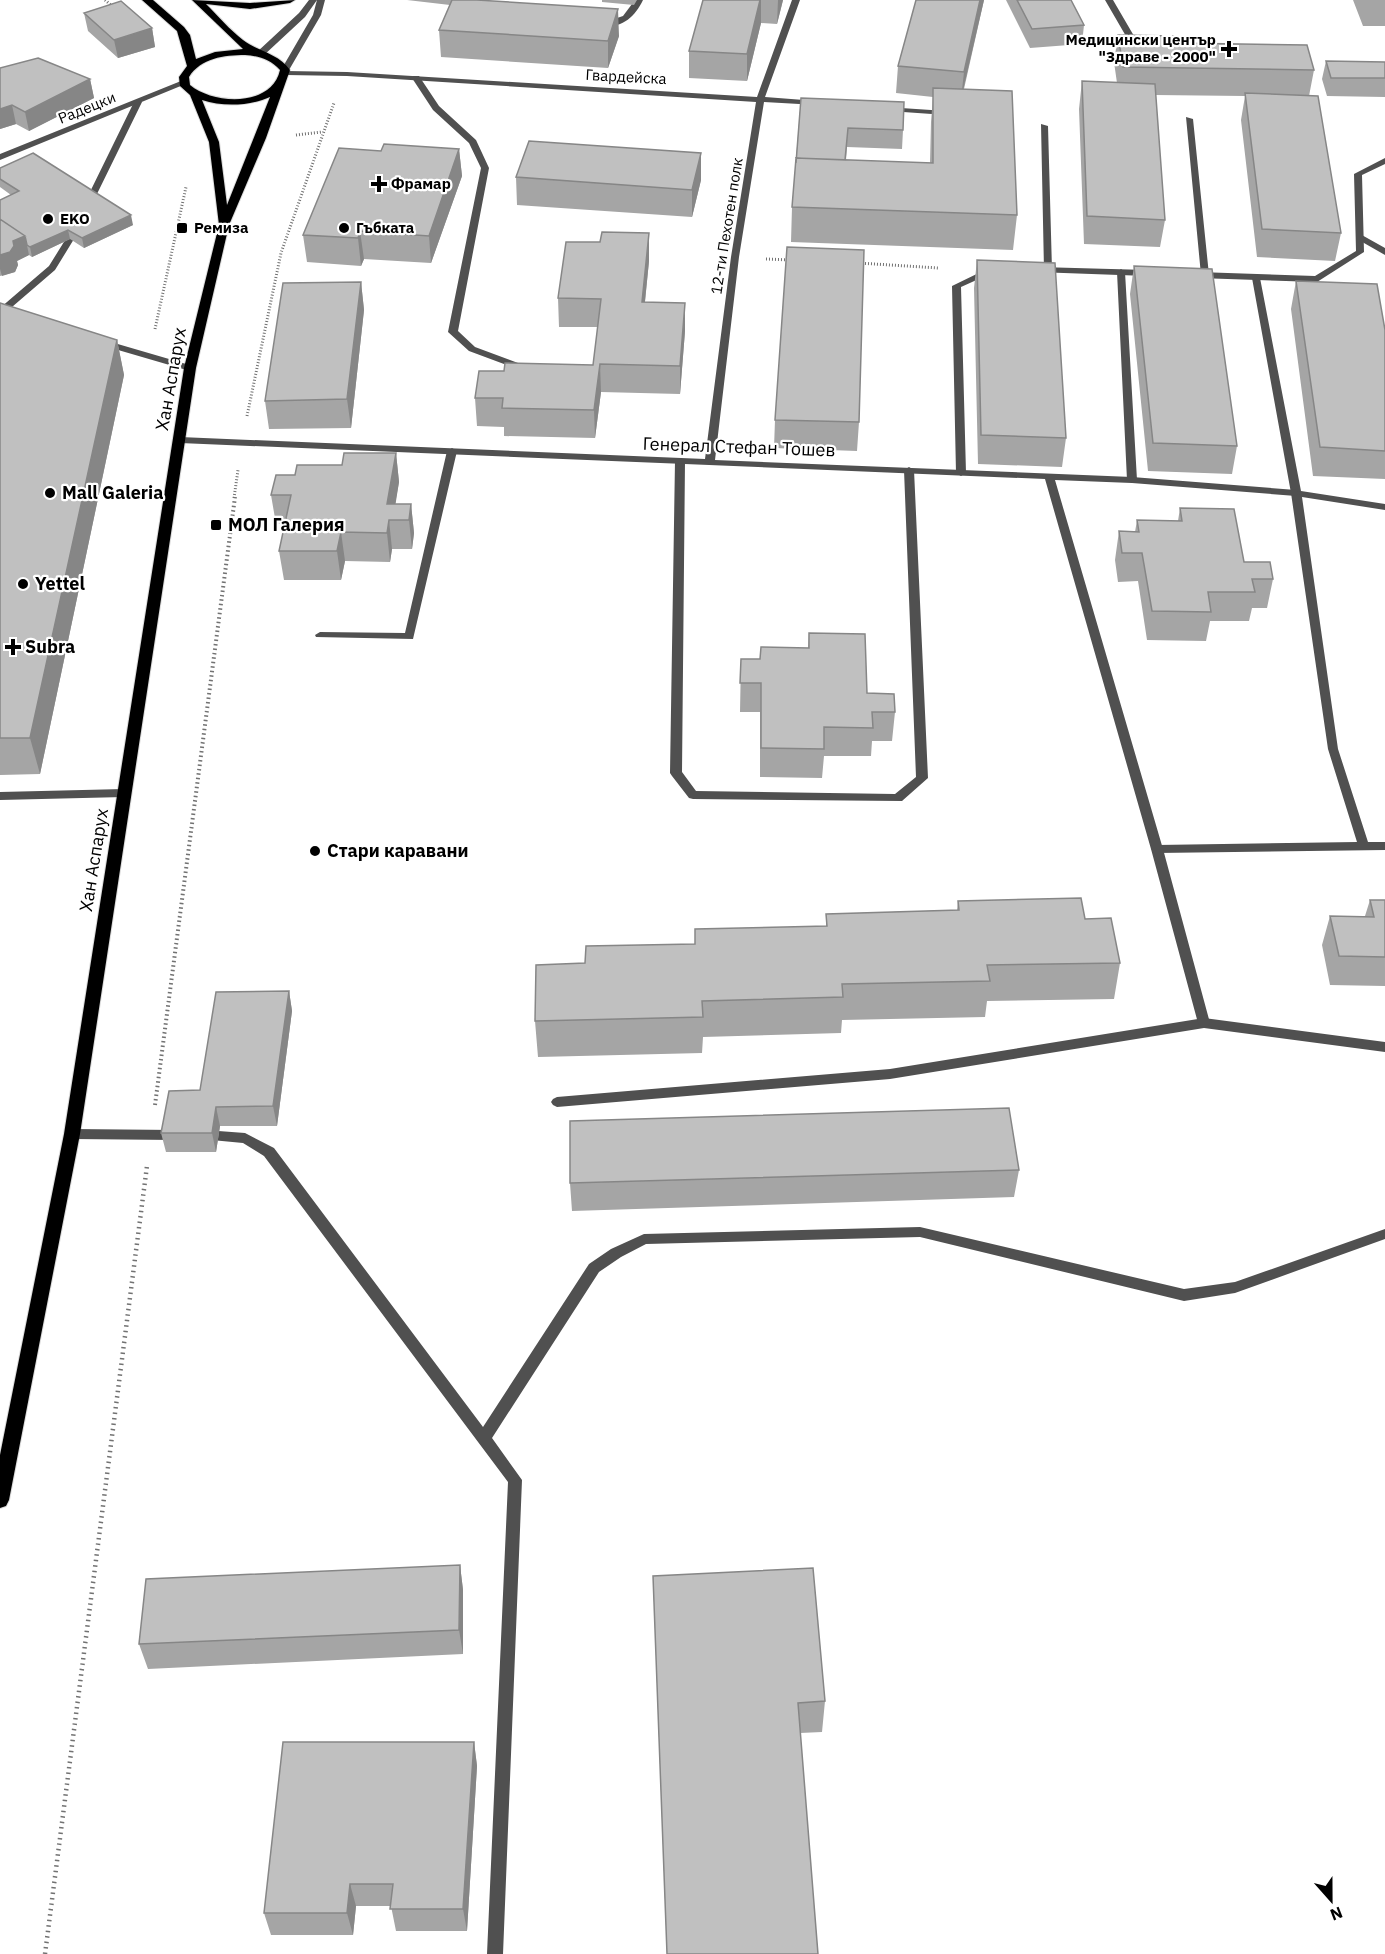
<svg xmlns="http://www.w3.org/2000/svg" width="1385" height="1954" font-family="'IBM Plex Sans',sans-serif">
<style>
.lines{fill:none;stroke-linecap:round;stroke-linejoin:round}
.primary-casing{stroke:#dbdbdb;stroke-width:2}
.path-far2{stroke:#727272;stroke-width:3;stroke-dasharray:1 2;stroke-linecap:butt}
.path-far1{stroke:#727272;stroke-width:4;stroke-dasharray:1.5 3;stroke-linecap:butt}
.path{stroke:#727272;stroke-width:4.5;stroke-dasharray:1.5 4;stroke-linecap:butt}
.service{fill:#505050;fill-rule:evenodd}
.minor{fill:#505050;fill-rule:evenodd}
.tertiary{fill:#505050;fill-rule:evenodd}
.primary{fill:#000;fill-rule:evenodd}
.wall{fill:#a5a5a5}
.shaded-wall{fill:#868686}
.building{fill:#c0c0c0;stroke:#868686;stroke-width:1.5}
.poi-dot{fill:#000;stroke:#fff;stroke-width:2}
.labels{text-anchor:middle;stroke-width:4.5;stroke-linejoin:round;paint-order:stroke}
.far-poi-label{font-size:15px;font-weight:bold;fill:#000;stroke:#fff;text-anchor:start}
.far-street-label{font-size:15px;fill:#000;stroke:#fff}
.street-label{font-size:18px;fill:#000;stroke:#fff}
.poi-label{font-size:18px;font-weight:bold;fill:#000;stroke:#fff;text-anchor:start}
</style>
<rect width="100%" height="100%" fill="#fff"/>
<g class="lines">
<defs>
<path id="primary" d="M142 0H153L184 27 190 35 196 59 215 52 243 49 192 0 250 3 295 0 290 3 250 9 206 4C218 16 230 30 243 40 259 52 278 53 290 70L266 138 229 225 196 368 80 1134 9 1500 6 1506 0 1508V1455L64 1134 184 368 219 225 209 142 190 95 180 86 179 77 187 66 177 31ZM245 55C259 56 270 59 280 70 272 107 214 105 190 85L189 77C201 58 224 55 245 55ZM270 97 227 205 219 142 202 100C223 107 250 106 270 97Z"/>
</defs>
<use href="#primary" class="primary-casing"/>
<path class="path-far2" d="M105 0 113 7
M296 135 322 132
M766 259 791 260
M859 263 938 268
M155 329 186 187
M247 416 281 253 334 103
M234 498 238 470"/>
<path class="path-far1" d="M155 1105 235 497"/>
<path class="path" d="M45 1954 147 1166"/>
<path class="service" d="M1105 0H1113L1141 48 1140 50H1134Z
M413 76H419L439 106 476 140 489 168 458 331 475 347 526 366V370H520L469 351 448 332 481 168 469 143 433 110 412 78Z
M135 100 142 102 95 198 88 200 87 198Z
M1186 117 1193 119 1209 275 1205 278 1201 275Z
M1041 124 1048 126 1052 270 1048 273 1044 270Z
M1360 234 1385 248V255L1357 239V235Z
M70 236 74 239 55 270 5 313H0V308L49 266 67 237Z
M989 268 993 271 992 273 961 287 966 473 961 476 956 473 952 286Z
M1121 269 1125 272 1137 480 1132 483 1127 480 1117 272Z
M1256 275 1260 278 1301 491 1385 504V510L1302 497 1338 749 1368 842H1385V850L1157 853 1151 849 1157 845 1357 842 1328 749 1291 493 1252 278Z
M104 340 193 366 195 368 190 371 101 345V341Z
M452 448 457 451 413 639 316 637 315 635 320 632 405 633 447 451Z
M680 458 685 461 682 772 696 791 895 794 916 777 904 470 909 467 914 470 928 778 902 801 693 799 689 798 672 776 670 773 675 461Z
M1204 1018 1385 1042V1052L1204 1028 890 1079 557 1107 553 1105 551 1102 553 1099 557 1097 890 1069Z"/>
<path class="minor" d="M635 0H643C635 17 622 28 602 27V23L623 16Z
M792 0H800L765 97 817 101 821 103 817 105 764 102 739 257 715 460 1132 477 1296 490 1301 493 1296 496 1132 483 1055 480 1163 849 1210 1023 1208 1026H1200L1198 1023 1151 849 1045 479 180 443 175 440 180 437 705 459 731 257 756 102 347 76 286 75 282 73 286 71 347 72 757 97Z
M181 81 188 83 0 160V154Z
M886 107 946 111 950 113 946 115 889 111H886Z
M1385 158V164L1362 175 1364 252 1317 282 1198 278 1194 275 1198 272 1315 276 1356 251 1354 174Z
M1039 267 1147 270 1151 273 1147 276 1036 272 1035 270Z
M124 789 130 793 124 797 0 800V792Z
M72 1129 175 1130 179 1131 181 1135 179 1139 175 1140 72 1139 68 1138 66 1134 68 1130Z
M205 1130 245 1133 274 1148 483 1427 589 1264 611 1249 644 1234 920 1227 1184 1289 1235 1282 1385 1229V1239L1235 1293 1184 1301 920 1237 646 1244 621 1257 599 1272 492 1438 522 1480 503 1954H487L508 1482 264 1156 243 1143 201 1139 199 1135 201 1131Z"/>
<path class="tertiary" d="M309 0H317L305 17 263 56H257V52L299 13Z
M317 0H325L321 15 289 70 282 72 281 70 313 15Z"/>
<use href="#primary" class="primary"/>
</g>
<path class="wall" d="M407 0H477L619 36 608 68 441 57 439 30 450 5Z
M602 0H637L634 5 602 2Z
M703 0H783L777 24 761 23 747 81 689 78V51Z
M916 0H984L964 89 1017 215 1013 250 791 242 792 207 801 98 903 130 902 149 847 147 846 160 930 163 931 122 933 97 896 93 898 66Z
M1006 0H1071L1084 25 1082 44 1030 48Z
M1353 0H1385V26H1363Z
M84 13 152 28 155 47 118 58 88 31Z
M1118 35 1176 43 1314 70 1309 96 1341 233 1335 261 1257 257 1241 120 1245 96 1155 95 1165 220 1160 247 1084 244 1079 109 1082 81 1117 83 1114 62Z
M1326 61 1385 62V97L1327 96 1322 79Z
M0 68 90 79 94 98 29 131 16 124 0 129Z
M459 149 462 176 431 263 364 259 361 266 307 262 303 235 381 151Z
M701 153V180L692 217 517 205 516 177Z
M0 168 133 225 84 248 70 239 32 257 29 255 17 261 18 265 15 272 0 276V200L11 195 0 187Z
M977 260 1066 438 1062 467 978 464 974 288Z
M649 261 645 302 685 331 680 394 601 392 595 438 504 436V427L477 426 475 398 504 371 593 365 598 327H559L558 298Z
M1134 266 1237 446 1232 474 1148 471 1130 294Z
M1296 281 1385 330V479L1313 476 1291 309Z
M361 282 364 310 351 428 269 429 265 401Z
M0 303 117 340 124 375 40 774 0 775Z
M775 420 859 422 857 451 774 448Z
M396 453 399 482 395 504H411L414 533 412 549H392L390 562 345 561 341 580H284L279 551 285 524H276L271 495 295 475Z
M1180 508 1244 562 1273 579 1267 608H1252L1249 621H1210L1206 641 1147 640 1138 581 1118 582 1115 560 1119 531 1135 532 1137 520 1178 521Z
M809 633 867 693 895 712 892 741H872L871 756H824L822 778 760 777V712H740L741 659H760L808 648Z
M1370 900H1385V986L1330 985 1322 945 1330 916H1365Z
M958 901 1085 919 1120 963 1114 999 987 1001 985 1017 842 1020 841 1033 703 1037 702 1053 538 1057 535 1021 585 963 826 926V914L957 910Z
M289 991 292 1011 277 1126H220L216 1152H166L161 1133Z
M1019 1170 1014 1197 572 1211 570 1183Z
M460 1565 463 1590V1654L148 1669 139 1644Z
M653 1576 825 1701 822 1732 800 1733 818 1954H667Z
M474 1742 477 1766 467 1931H396L391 1906H356L353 1935H271L264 1913Z"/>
<path class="shaded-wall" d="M760 0H761V23L747 81V54Z
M778 0H783L777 24Z
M980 0H984L961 99 964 72Z
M618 9 619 36 608 68V41Z
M152 28 155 47 118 58 114 40Z
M90 79 94 98 29 131 25 112Z
M12 105 16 124 0 129V109Z
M459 149 462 176 431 263 429 236Z
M701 153V180L692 217V190Z
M131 215 133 225 84 248 82 238Z
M68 230 70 239 32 257 30 247Z
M360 231 364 259 361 266 358 238Z
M649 233V261L642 330V302Z
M25 236 29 255 17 261 18 265 15 272 2 276 0 269V255L13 241Z
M361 282 364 310 351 428 347 399Z
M685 303V331L680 394V366Z
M117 340 124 375 40 774 30 738Z
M600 364 601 392 595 438 594 410Z
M396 453 399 482 393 520 387 504Z
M411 504 414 533 412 549 409 520Z
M389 520 392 549 390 562 387 533Z
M341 532 345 561 341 580 337 551Z
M289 991 292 1011 277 1126 273 1106Z
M216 1107 220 1126 216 1152 212 1133Z
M460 1565 463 1590V1654L459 1630Z
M474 1742 477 1766 467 1931 463 1909Z
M350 1884 356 1906 353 1935 347 1913Z"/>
<path class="building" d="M452 0H477L618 9 608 41 439 30Z
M703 0H760L747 54 689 51Z
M916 0H980L964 72 898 66Z
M1017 0H1071L1084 25 1032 29Z
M121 1 152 28 114 40 84 13Z
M1118 35 1174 36 1176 43 1307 45 1314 70 1123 67Z
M38 58 90 79 25 112 12 105 0 109V68Z
M1326 61 1385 62V78H1331Z
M1082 81 1155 84 1165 220 1087 216Z
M933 88 1012 91 1017 215 792 207 796 158 933 163Z
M1245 93 1318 96 1341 233 1262 229Z
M801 98 904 102 903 130 848 128 845 160 796 158V163Z
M529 141 701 153 692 190 516 177Z
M384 144 459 149 429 236 360 231 358 238 303 235 339 148 381 151Z
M33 153 131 215 82 238 68 230 30 247 27 245 25 236 0 219V200L19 191 0 179V168Z
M0 219 25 236 13 241 14 246 10 252 0 255Z
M602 232 649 233 642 302 685 303 680 366 600 364 594 410 502 408 503 398H475L479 371H504L505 363 593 365 601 299 558 298 566 242H600Z
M787 247 864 250 859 422 775 420Z
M977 260 1055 263 1066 438 981 435Z
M1134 266 1212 269 1237 446 1153 443Z
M1296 281 1377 284 1385 330V451L1320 447Z
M361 282 347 399 265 401 283 283Z
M0 303 117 340 30 738H0Z
M344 453H396L387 504H411L409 520H389L387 533 341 532 337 551H279L291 495H271L276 475H295L297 465H342Z
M1180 508 1234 509 1244 562H1270L1273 579H1252L1255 592H1208L1211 612 1152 611 1142 553H1122L1119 531 1139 532 1137 520 1182 521Z
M809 633 865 634 867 693 894 694 895 712H872L873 728 824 727V749L761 748V683H740L741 659H760L761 647 809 648Z
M1081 898 1085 919 1111 918 1120 963 987 965 990 981 842 984 843 997 702 1001 703 1017 535 1021 536 965 585 963 586 946 695 944V929L827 926 826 914 959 910 958 901Z
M1370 900H1385V957L1339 956 1330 916 1374 917Z
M289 991 273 1106 216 1107 212 1133H161L169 1091 200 1090 216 992Z
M1009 1108 1019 1170 570 1183V1121Z
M460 1565 459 1630 139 1644 146 1579Z
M813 1568 825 1701 798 1703 818 1954H667L653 1576Z
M283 1742H474L463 1909H390L393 1884H350L347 1913H264Z"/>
<g class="poi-dot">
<path d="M1226 40h6v6h6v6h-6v6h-6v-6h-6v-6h6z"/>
<path d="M376 175h6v6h6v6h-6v6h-6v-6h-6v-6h6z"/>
<circle cx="48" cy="219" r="6"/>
<rect x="176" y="222" width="12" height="12" rx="3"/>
<circle cx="344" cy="228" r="6"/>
<circle cx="50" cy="493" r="6"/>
<rect x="210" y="519" width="12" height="12" rx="3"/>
<circle cx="23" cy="584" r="6"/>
<path d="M10 638h6v6h6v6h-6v6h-6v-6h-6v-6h6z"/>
<circle cx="315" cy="851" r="6"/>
</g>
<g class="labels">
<g class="far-poi-label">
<text x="1216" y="45" text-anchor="end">Медицински център<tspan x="1216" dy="17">"Здраве - 2000"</tspan></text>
<text x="391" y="189">Фрамар</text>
<text x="60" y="224">EKO</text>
<text x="194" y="233">Ремиза</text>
<text x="356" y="233">Гъбката</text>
</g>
<g class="far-street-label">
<text transform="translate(626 77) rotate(3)" y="5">Гвардейска</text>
<text transform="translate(87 108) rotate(-22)" y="5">Радецки</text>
<text transform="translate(727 226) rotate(-81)" y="5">12-ти Пехотен полк</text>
</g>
<g class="street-label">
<text transform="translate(171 379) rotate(-80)" y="6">Хан Аспарух</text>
<text transform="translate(739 447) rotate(2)" y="6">Генерал Стефан Тошев</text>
<text transform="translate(94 860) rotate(-81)" y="6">Хан Аспарух</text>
</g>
<g class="poi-label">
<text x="62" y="499">Mall Galeria</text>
<text x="228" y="531">МОЛ Галерия</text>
<text x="35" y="590">Yettel</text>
<text x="25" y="653">Subra</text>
<text x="327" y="857">Стари каравани</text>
</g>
</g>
<g transform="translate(1331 1900) rotate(159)" stroke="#ffffff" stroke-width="4.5" paint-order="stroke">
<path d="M0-4.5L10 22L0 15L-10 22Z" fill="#000000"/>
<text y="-9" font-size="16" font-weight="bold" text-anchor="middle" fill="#000000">N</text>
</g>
</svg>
